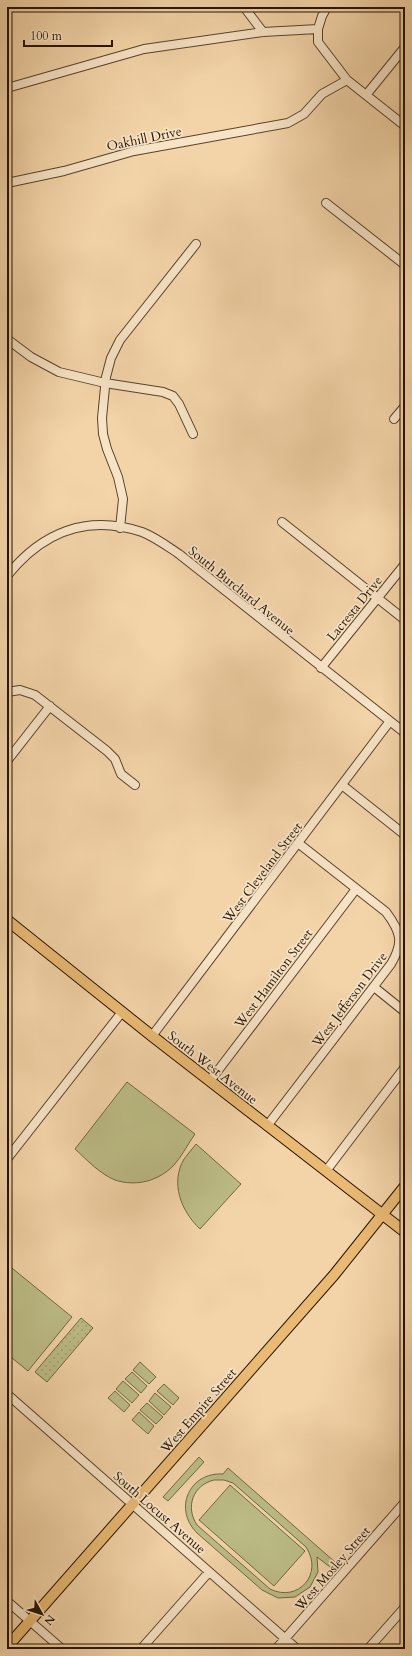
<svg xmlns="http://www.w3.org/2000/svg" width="412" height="1656" font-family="Cardo,serif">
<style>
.grass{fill:url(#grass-dots);stroke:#706843}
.pitch{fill:#bcbc86;stroke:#706843;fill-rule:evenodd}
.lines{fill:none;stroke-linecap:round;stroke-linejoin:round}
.minor-casing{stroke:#58432a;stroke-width:10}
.major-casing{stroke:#251300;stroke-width:12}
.minor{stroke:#f7e3c6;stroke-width:8}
.major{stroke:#eaba74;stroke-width:10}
.labels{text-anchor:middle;stroke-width:3.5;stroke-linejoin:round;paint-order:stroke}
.street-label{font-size:13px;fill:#251300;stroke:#f7e3c6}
</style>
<defs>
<pattern id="grass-dots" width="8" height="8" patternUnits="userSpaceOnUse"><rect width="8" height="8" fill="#bcbc86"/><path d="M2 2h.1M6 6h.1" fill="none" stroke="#a1a172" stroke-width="1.8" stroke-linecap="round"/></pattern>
</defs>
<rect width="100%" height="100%" fill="#f3d4a8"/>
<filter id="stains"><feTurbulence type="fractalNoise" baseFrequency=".005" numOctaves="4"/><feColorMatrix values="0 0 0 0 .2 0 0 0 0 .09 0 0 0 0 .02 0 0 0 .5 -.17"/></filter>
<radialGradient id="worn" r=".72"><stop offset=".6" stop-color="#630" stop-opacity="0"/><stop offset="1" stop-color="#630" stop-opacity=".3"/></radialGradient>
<path class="grass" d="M81 1318 93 1328 47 1382 35 1372Z"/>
<path class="pitch" d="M127 1082 195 1134C188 1144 182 1156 174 1165 159 1181 136 1187 115 1180 100 1174 87 1160 75 1149Z
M196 1144 241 1184 200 1229C181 1211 170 1183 184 1159 188 1154 192 1149 196 1144Z
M7 1264 72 1317 28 1371 7 1354Z
M140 1362 156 1377 149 1384 133 1370Z
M132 1372 147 1386 141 1393 125 1379Z
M123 1381 139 1395 132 1403 116 1389Z
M164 1384 179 1398 173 1405 157 1391Z
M115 1391 130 1405 124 1412 108 1398Z
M155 1393 171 1407 164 1415 149 1401Z
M147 1403 163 1417 156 1424 140 1410Z
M139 1412 154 1426 148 1434 132 1420Z
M199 1457 204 1462 168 1501 163 1497Z
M228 1468 335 1562 330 1567 317 1557 318 1572 310 1587 295 1597 278 1598 262 1590 197 1533C173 1509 189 1472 223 1474ZM214 1480H224L233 1483 306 1547C324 1574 298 1603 270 1589L197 1525C185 1507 193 1485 214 1480Z
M230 1485 305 1551 274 1586 199 1520Z"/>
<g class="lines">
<defs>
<path id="minor" d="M244 7 263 32
M327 7 322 16 318 29V42L347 80 405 126
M7 88 144 49 263 32 318 29
M366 95 405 47
M7 183 64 171 134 151 288 123 304 114 322 94 347 80
M326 203 405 265
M7 339 31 357 59 372 105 383 163 392 173 396 179 404 193 434
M394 419 405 406
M282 522 405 620
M120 528 123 499 118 477 107 449 103 434 102 418 106 377 111 358 120 340 196 244
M7 576C42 532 87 514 142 532 155 537 167 546 179 554L405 733
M321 668 405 564
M7 692 20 690 35 695 107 751 115 759 121 774 135 785
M7 761 50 706
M342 785 405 835
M374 987 405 1012
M152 1036 390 721
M210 1081 356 889
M267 1126 391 964C404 942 401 932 386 912L298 843
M7 1159 122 1012
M326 1171 405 1067
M7 1394 297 1649
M7 1601 62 1649
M141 1649 209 1572
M276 1649 405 1502
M368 1649 405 1607"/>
<path id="major" d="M7 920 152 1036 405 1232
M7 1647 334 1275 405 1186"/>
</defs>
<use href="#minor" class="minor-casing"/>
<use href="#major" class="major-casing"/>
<use href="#minor" class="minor"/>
<use href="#major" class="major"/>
</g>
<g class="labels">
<g class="street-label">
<text transform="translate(144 138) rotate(-12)" y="5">Oakhill Drive</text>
<text transform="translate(242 590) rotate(39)" y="5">South Burchard Avenue</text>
<text transform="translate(354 608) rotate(-51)" y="5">Lacresta Drive</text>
<text transform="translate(262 872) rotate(-53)" y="5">West Cleveland Street</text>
<text transform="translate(273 978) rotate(-53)" y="5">West Hamilton Street</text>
<text transform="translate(349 999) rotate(-53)" y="5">West Jefferson Drive</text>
<text transform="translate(213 1067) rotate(38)" y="5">South West Avenue</text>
<text transform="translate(198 1410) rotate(-49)" y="5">West Empire Street</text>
<text transform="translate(160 1512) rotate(41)" y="5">South Locust Avenue</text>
<text transform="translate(332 1568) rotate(-49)" y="5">West Mosley Street</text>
</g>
</g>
<rect width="412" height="1656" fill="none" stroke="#f3d4a8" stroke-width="24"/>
<rect x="8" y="8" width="396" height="1640" fill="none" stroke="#251300" stroke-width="2"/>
<rect x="12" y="12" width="388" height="1632" fill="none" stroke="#251300"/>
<g transform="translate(42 1614) rotate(129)" stroke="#f7e3c6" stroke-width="3" paint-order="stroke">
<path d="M0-3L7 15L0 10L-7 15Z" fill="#251300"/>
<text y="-6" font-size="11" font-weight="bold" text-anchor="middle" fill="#251300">N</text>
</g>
<path d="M24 40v6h88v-6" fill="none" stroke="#251300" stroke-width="2"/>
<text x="30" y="40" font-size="12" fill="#251300" stroke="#f7e3c6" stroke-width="3" paint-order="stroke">100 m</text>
<rect width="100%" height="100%" filter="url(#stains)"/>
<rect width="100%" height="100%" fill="url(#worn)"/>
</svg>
